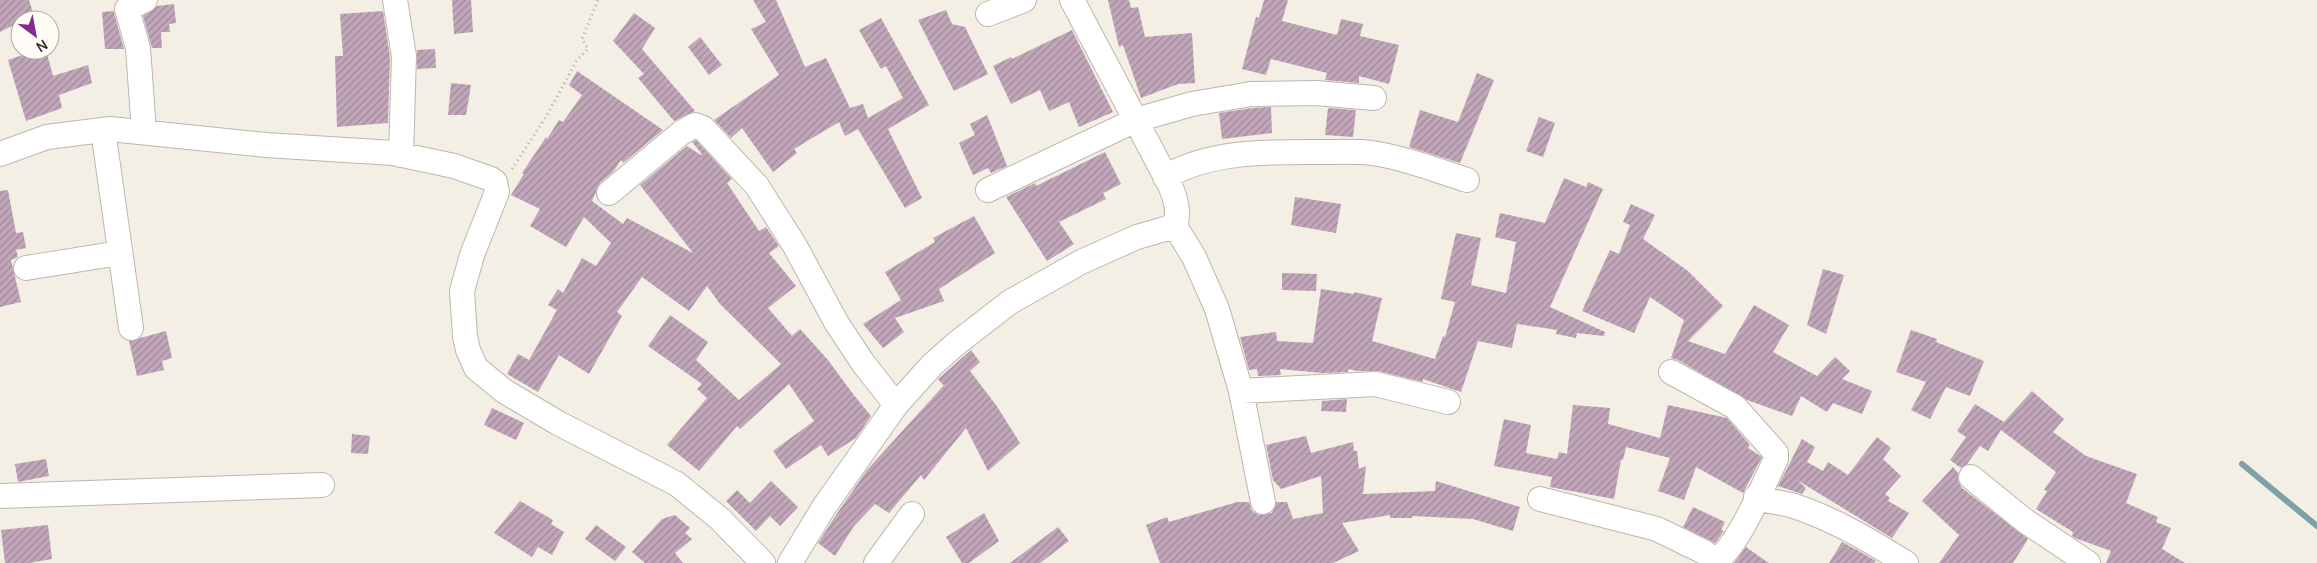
<svg xmlns="http://www.w3.org/2000/svg" width="2317" height="563" font-family="Manrope,sans-serif">
<style>
.lines{fill:none;stroke-linecap:round;stroke-linejoin:round}
.stream{stroke:#7da1a7;stroke-width:6}
.building{fill:url(#building-hatch)}
.minor-casing{stroke:#bcb7ad;stroke-width:26}
.path{stroke:#b0aca4;stroke-width:3;stroke-dasharray:1 4;stroke-linecap:butt}
.minor{stroke:#fff;stroke-width:24}
</style>
<defs>
<pattern id="building-hatch" width="6" height="6" patternUnits="userSpaceOnUse" patternTransform="scale(1.25)"><rect width="6" height="6" fill="#c2a7ba"/><path d="M-1 1l2-2M0 6l6-6M5 7l2-2" fill="none" stroke="#9e8897"/></pattern>
</defs>
<rect width="100%" height="100%" fill="#f4efe4"/>
<g class="lines">
<path class="stream" d="M2242 464 2317 526"/>
</g>
<path class="building" d="M0 0H29L34 16 20 20V22L0 32Z
M452 0H471L473 32 454 34Z
M753 0H776L805 67 826 58 850 108 863 104 868 118 903 98 886 66 881 69 859 30 881 18 929 105 888 129 922 198 905 208 858 129 845 136 839 122 794 149 797 153 773 172 742 128 731 138 714 120 779 75 751 29 766 22Z
M1108 0H1129L1131 8 1138 7 1145 37 1192 33 1195 83 1178 84 1141 98 1123 45 1119 47Z
M1264 0H1288L1282 21 1337 35 1341 19 1363 24 1360 36 1399 45 1389 84 1359 76V83L1325 80 1327 73 1271 59 1266 75 1242 69 1256 17 1259 18Z
M174 4 176 23 169 24 170 32H161L162 48H152L143 16 157 6Z
M946 10 952 24 965 27 988 74 954 91 918 20Z
M114 11V13L124 49H105L102 12Z
M383 11 390 57 388 123 337 127 335 56H343L340 14Z
M634 13 655 28 642 49 695 111 674 121 638 78 644 74 613 41Z
M1072 30 1113 112 1079 127 1069 102 1049 111 1040 90 1011 104 993 66 1011 57 1012 59Z
M700 37 722 65 709 75 688 47Z
M435 49 436 68 417 69V50Z
M37 50H46L53 76 88 65 92 83 59 95 62 108 26 121 8 60Z
M577 71 663 130 623 163 621 160 613 172 600 183 592 201 623 224 627 218 693 253 640 185 687 146 701 155 702 154 692 142 696 140 732 179 727 183 759 231 766 227 779 246 769 253 796 286 768 308 792 336 800 329 828 360 853 394 871 416 856 438 828 456 821 445 786 469 773 451 814 421 789 384 740 429 737 426 699 471 667 445 707 398 697 389 702 384 648 346 670 315 708 342 696 360 739 400 781 364 720 304 707 286 689 311 642 277 617 312 622 316 589 374 559 355 538 392 507 374 518 354 529 360 557 310 548 305 558 289 563 293 582 258 596 266 611 243 584 217 566 247 530 226 540 209 511 195 524 174 522 173 546 137 547 139 559 120 563 122 582 95 569 85Z
M1477 73 1494 80 1460 163 1409 147 1420 110 1458 122Z
M451 83 471 85 466 115H448Z
M1271 107 1272 133 1222 139 1219 113 1252 108Z
M1328 108 1356 110 1353 137 1325 135Z
M987 115 1007 166 991 173 988 168 973 175 959 143 975 135 970 124Z
M1539 117 1555 123 1543 157 1526 151Z
M1105 152 1121 184 1103 193 1106 199 1059 222 1074 244 1047 261 1006 197 1035 183 1036 186Z
M1564 178 1586 187 1588 182 1603 189 1550 307 1605 332 1604 336 1577 333 1576 338 1556 334 1557 330 1517 324 1512 348 1478 341 1461 392 1423 379V382L1378 371H1357L1348 369V372L1322 373 1280 369 1281 375 1258 376 1257 369 1249 370 1240 337 1276 332 1277 341 1313 343 1321 289 1354 294V292L1382 298 1372 341 1435 359 1443 336 1445 337 1455 302 1441 299 1456 233 1481 238 1471 285 1506 293 1516 242 1495 237 1500 213 1545 223Z
M8 190 16 233 23 232 26 248 16 250 18 257 11 260 21 302 0 307V191Z
M1295 197 1341 204 1336 233 1291 225Z
M1631 204 1655 215 1643 239 1688 271 1723 306 1688 341 1725 354 1754 305 1789 325 1773 352 1817 376 1835 357 1850 371 1842 379 1872 391 1862 414 1833 403 1827 412 1801 396 1792 416 1747 400 1678 360 1671 358 1684 320 1650 297 1634 333 1582 311 1610 250 1619 254 1630 225 1623 222Z
M974 216 995 253 939 289 944 301 895 318 904 332 883 348 863 324 901 300 885 272 935 242 933 238Z
M1823 269 1844 275 1826 334 1807 325Z
M1282 273 1317 274 1316 291 1282 290Z
M1911 330 1937 339 1936 342 1984 361 1970 396 1946 387 1930 419 1911 410 1926 382 1896 372Z
M166 331 172 358 162 361 164 370 137 376 129 341Z
M971 350 980 362 970 371 996 405 1020 443 988 471 966 428 924 480 921 475 889 513 875 504 854 526 835 556 818 543 836 515 867 470 945 384 943 385 938 379Z
M2032 391 2064 419 2053 432 2086 456 2137 474 2126 503 2158 517 2156 522 2171 528 2162 549 2185 563H2106L2111 551 2075 538 2072 536 2073 532 2036 509 2047 491 2044 490 2056 472 2001 430 1988 451 1980 446 1967 464 1961 468 1950 460 1966 437 1957 431 1975 404 2004 422Z
M1347 399 1346 412 1321 411 1322 401Z
M1573 405 1610 408 1608 424 1660 438 1668 405 1727 418 1750 445 1748 448 1762 457 1743 493 1696 467 1684 500 1658 491 1670 458 1626 447 1623 460H1621L1614 499 1550 487 1552 477 1494 466 1504 419 1531 425 1526 453 1557 459 1559 452 1567 454Z
M492 408 524 423 516 440 484 425Z
M352 434 370 436 368 454 351 453Z
M1306 436 1311 453 1353 442 1354 451H1357L1359 469 1366 466 1363 494 1435 491 1436 481 1520 507 1513 531 1473 519 1412 516V518H1390V515L1342 523 1359 551 1333 563H1160L1146 525 1167 517 1169 522 1237 502H1249L1252 511 1259 515 1272 513 1276 502H1287L1293 519 1323 513 1321 476 1281 489 1273 480 1266 445Z
M1877 437 1891 448 1883 459 1901 476 1885 494 1890 498 1888 501 1909 513 1892 538 1797 480 1806 488 1802 494 1778 486 1802 439 1815 447 1807 462 1823 471 1828 462 1848 475Z
M46 459 49 476 18 482 15 464Z
M1953 467 1958 473V481L1962 488 2028 539 2013 563H1939L1959 535 1922 501Z
M771 481 798 507 780 526 770 516 756 531 726 501 737 490 750 503Z
M520 501 553 520 551 524 564 532 552 555 538 547 532 557 494 533Z
M1693 507 1725 522 1721 530 1724 531 1715 543 1683 527Z
M984 513 999 541 969 563H962L946 537Z
M675 515 690 528 685 533 692 539 675 553 683 563H645L632 552 662 519Z
M48 525 52 559 29 563H5L1 530Z
M596 525 626 547 615 561 585 539Z
M1058 527 1069 541 1040 563H1010Z
M1842 542 1857 550 1876 561 1874 563H1829Z
M1746 547 1760 557 1769 563H1734Z"/>
<g class="lines">
<defs>
<path id="minor" d="M395 0 404 56 401 155
M1072 0 1170 185C1175 198 1179 208 1176 223L1168 228
M988 14 1024 0
M103 130 131 328
M144 132 138 48 127 9 145 0
M0 154 47 137 110 129 266 145 393 153 454 166 491 179 495 182 497 192 472 255 462 291 465 336 468 350 476 368 504 391 558 423 677 484 720 519 763 563
M1165 177C1212 150 1270 152 1322 152 1338 152 1356 151 1372 153 1405 158 1436 170 1467 180
M988 190 1136 120 1192 104 1251 94 1316 93 1374 98
M609 193 681 133 695 125 703 128 757 186 795 246 836 322 863 363 896 405
M26 268 120 253
M1241 391 1375 384 1448 402
M1971 477 2024 520 2088 563
M0 496 322 485
M1756 497C1768 502 1779 502 1791 505 1832 518 1869 540 1906 563
M1540 499 1657 529 1704 552 1716 561C1739 545 1763 485 1776 459V453L1735 407 1671 372
M790 563 824 507 896 405 932 365 957 343 1010 302 1081 262 1137 237 1168 228 1178 231 1194 257 1217 309 1241 391 1263 502
M876 563 912 514"/>
</defs>
<use href="#minor" class="minor-casing"/>
<path class="path" d="M512 169 547 115 577 60 588 49 582 39 598 0"/>
<use href="#minor" class="minor"/>
</g>
<g transform="translate(35 35) rotate(148)"><circle r="24" fill="#fffcf6" stroke="#acaaa5"/>
<path d="M0-4L9 19L0 12L-9 19Z" fill="#842893"/>
<text y="-8" font-size="14" font-weight="bold" text-anchor="middle" fill="#302f2b">N</text>
</g>
</svg>
